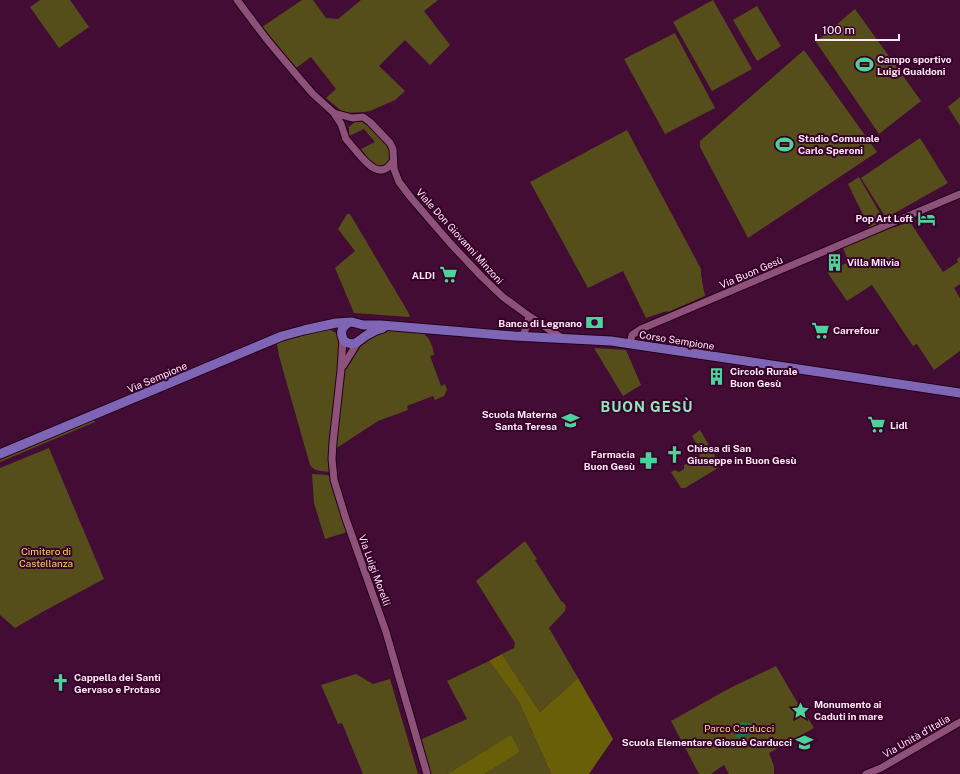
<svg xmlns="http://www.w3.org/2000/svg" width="960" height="774" font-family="'Public Sans',sans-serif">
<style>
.green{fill:#554e1b}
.forest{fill:#695f09}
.water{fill:#1e7250}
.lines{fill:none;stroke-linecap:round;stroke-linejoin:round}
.minor-casing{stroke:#230019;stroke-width:9}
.major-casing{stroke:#230019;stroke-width:11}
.minor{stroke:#8e5179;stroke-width:7}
.major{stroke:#7f65b6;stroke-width:9}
.minor-bridge-casing{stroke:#230019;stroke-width:9;stroke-linecap:butt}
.minor-bridge{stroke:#8e5179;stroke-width:7}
.labels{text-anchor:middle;stroke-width:4;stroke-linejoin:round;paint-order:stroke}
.poi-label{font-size:10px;font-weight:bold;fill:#ffe9f6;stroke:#38012a;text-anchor:start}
.street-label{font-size:10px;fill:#ffe9f6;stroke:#38012a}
.park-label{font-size:10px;fill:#f0dd57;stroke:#38012a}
.district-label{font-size:14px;font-weight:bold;letter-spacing:1px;fill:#92e5bb;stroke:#38012a}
</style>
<rect width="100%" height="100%" fill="#430c34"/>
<path class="green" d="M40 0H70L89 27 59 48 30 7Z
M302 0H313L326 18 338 19 361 0H438L424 11 450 45 430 65 405 40 379 66 405 91 395 100 370 111 364 112 345 113 339 109 326 98 336 89 311 57 296 68 262 27Z
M713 0 752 69 712 91 673 22Z
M757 6 781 46 757 61 733 20Z
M855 9 921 101 879 134 816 42Z
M675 33 715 108 665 134 624 59Z
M804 50 877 152 748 238 700 147V141Z
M960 97V126L948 107Z
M356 121C359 121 362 121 365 123 369 125 388 146 390 151 393 159 385 168 376 165 370 163 365 154 361 149L375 142 364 129 349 136V127Z
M627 130 701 269V275L705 296 668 312 667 311 646 318 623 271 588 288 530 182Z
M920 138 948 183 886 218 861 178Z
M859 177 889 229 910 222 943 272 958 262 957 259 960 257V284L954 288 960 298V351L934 370 917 344 913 346 872 285 847 301 827 272 849 262 840 241 870 229 848 184Z
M347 214H350L408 312 410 316 409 317 354 313 335 268 355 251 338 229Z
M329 329 336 333 340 340 331 472C323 471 314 472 310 465L279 356 277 344 278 342 281 340Z
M390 330 422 332C429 337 433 346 434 355L430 356 441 386 445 384 447 390 444 396 435 400 433 396 407 406 408 410 378 421 335 449 343 375 348 361 363 342 382 331Z
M594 348 626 350 641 385 623 396Z
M94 420 95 422 0 462V460Z
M700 430 719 463 717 465 718 468 685 488H681L671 472 675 470 679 472 684 469V465L700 456 699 454 702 453 692 436Z
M49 448 104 579 44 611 15 628 0 615V468Z
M312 474 328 475 332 479 336 499 347 532 325 539 314 503Z
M525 541 537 559 535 560 561 601 563 602 566 606 565 611 549 628 578 678 540 712 502 654 514 648 515 643 476 581Z
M489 661 519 702 551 774H485L520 752 510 736 447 774H430L420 740 467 719 447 681Z
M776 666 800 707 799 708V711L801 713 804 712 814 728 769 753 774 766V774H729L724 765 711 774H699L671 721 730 688Z
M356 674 373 684 390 679 418 774H363L342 723 338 724 321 685Z"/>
<path class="forest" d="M502 654 540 712 578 678 613 739 589 774H551L519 702 489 661Z
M511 735 520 752 485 774H447Z"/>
<path class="water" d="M743 722 755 724 756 729 752 733 738 739 735 736 736 731 733 725Z"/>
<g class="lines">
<defs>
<path id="minor" d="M237 0 268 41 300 79 313 94 334 113 341 124 346 139
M334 113 352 118 363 117 370 122 390 143 393 149 394 169 399 182 412 199 450 243 482 277 503 297 529 316 562 338
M357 152C366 163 381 181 393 161
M523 336 527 325 529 316
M343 338 341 370 333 442 332 459 334 480 346 519 386 632 427 774
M630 344 632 335 641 329 960 194
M343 366 358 342
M866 774 881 768 960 722"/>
<path id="major" d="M348 323C341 327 340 334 344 341 354 348 359 340 367 335 372 332 377 329 383 328
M0 454 282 336 304 330 336 323 352 322 363 325H381L514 336 611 341 960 393"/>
</defs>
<use href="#minor" class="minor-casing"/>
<use href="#major" class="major-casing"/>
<use href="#minor" class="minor"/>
<use href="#major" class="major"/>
<defs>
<path id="minor-bridge" d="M346 139 357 152"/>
</defs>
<use href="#minor-bridge" class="minor-bridge-casing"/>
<use href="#minor-bridge" class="minor-bridge"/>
</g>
<defs>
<symbol id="stadium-bare" viewBox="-9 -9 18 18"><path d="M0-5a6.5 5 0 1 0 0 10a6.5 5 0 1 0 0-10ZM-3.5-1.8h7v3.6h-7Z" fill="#4dd39a" stroke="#38012a" stroke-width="2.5" paint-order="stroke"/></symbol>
<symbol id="hotel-bare" viewBox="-9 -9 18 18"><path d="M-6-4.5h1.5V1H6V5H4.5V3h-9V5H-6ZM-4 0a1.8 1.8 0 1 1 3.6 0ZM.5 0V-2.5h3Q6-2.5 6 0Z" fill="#4dd39a" stroke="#38012a" stroke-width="2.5" paint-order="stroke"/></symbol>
<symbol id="building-bare" viewBox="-9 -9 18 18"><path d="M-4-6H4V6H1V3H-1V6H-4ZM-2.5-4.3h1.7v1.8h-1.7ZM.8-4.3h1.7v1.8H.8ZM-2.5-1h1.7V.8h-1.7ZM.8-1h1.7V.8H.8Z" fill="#4dd39a" stroke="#38012a" stroke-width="2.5" paint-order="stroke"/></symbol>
<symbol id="supermarket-bare" viewBox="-9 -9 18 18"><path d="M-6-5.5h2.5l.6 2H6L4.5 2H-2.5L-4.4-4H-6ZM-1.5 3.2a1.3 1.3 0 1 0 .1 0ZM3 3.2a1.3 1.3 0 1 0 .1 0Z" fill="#4dd39a" stroke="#38012a" stroke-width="2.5" paint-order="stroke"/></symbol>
<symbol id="bank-bare" viewBox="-9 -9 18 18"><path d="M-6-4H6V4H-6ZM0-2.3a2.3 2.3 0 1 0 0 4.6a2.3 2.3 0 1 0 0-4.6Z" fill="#4dd39a" stroke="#38012a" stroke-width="2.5" paint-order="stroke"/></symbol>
<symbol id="school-bare" viewBox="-9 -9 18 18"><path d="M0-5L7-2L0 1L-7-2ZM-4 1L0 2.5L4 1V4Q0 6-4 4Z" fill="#4dd39a" stroke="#38012a" stroke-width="2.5" paint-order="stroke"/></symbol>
<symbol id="church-bare" viewBox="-9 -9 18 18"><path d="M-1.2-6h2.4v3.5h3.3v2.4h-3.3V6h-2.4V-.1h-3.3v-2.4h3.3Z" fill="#4dd39a" stroke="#38012a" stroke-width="2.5" paint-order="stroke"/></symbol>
<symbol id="pharmacy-bare" viewBox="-9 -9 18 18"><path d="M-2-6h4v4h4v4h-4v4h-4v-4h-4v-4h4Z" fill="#4dd39a" stroke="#38012a" stroke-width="2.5" paint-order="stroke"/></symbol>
<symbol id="sight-bare" viewBox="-9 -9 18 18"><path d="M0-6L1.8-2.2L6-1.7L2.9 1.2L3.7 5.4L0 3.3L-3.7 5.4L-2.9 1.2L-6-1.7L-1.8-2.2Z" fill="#4dd39a" stroke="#38012a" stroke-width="2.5" paint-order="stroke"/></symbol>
</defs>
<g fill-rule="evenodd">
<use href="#stadium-bare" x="852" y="52" width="25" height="25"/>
<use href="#stadium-bare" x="772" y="132" width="25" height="25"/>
<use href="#hotel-bare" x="914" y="206" width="25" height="25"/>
<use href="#building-bare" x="822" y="250" width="25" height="25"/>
<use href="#supermarket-bare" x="436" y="262" width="25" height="25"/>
<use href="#bank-bare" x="582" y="310" width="25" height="25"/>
<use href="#supermarket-bare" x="808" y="318" width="25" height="25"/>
<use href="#building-bare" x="704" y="364" width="25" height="25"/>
<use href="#school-bare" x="558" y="408" width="25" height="25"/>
<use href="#supermarket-bare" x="864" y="412" width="25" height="25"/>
<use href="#church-bare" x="662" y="442" width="25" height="25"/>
<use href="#pharmacy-bare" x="636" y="448" width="25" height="25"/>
<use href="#church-bare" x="48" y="670" width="25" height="25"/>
<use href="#sight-bare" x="788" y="698" width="25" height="25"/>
<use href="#school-bare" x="792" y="730" width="25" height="25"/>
</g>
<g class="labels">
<g class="poi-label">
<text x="877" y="63">Campo sportivo<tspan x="877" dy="12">Luigi Gualdoni</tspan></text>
<text x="798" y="142">Stadio Comunale<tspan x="798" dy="12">Carlo Speroni</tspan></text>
<text x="913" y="222" text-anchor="end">Pop Art Loft</text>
<text x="847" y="266">Villa Milvia</text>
<text x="435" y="279" text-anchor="end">ALDI</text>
<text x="582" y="327" text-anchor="end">Banca di Legnano</text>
<text x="833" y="334">Carrefour</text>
<text x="730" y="375">Circolo Rurale<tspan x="730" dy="12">Buon Gesù</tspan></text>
<text x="557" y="418" text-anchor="end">Scuola Materna<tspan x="557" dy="12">Santa Teresa</tspan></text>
<text x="890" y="429">Lidl</text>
<text x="687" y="452">Chiesa di San<tspan x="687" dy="12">Giuseppe in Buon Gesù</tspan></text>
<text x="635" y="458" text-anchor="end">Farmacia<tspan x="635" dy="12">Buon Gesù</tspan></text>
<text x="74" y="681">Cappella dei Santi<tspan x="74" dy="12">Gervaso e Protaso</tspan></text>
<text x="814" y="708">Monumento ai<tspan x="814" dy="12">Caduti in mare</tspan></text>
<text x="792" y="746" text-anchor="end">Scuola Elementare Giosuè Carducci</text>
</g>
<g class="street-label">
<text transform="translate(460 236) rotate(48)" y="4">Viale Don Giovanni Minzoni</text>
<text transform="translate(751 272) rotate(-23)" y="4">Via Buon Gesù</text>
<text transform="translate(677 340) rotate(9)" y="4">Corso Sempione</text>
<text transform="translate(157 377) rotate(-23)" y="4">Via Sempione</text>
<text transform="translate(375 570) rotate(70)" y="4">Via Luigi Morelli</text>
<text transform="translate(916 736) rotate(-30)" y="4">Via Unità d'Italia</text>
</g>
<g class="park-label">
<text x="46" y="555">Cimitero di<tspan x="46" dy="12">Castellanza</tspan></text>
<text x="739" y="732">Parco Carducci</text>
</g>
<g class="district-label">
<text x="647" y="412">BUON GESÙ</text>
</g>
</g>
<path d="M816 34v6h83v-6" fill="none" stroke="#ffe9f6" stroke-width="2"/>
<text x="822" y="34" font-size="12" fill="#ffe9f6" stroke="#38012a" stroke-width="3" paint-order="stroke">100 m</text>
</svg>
